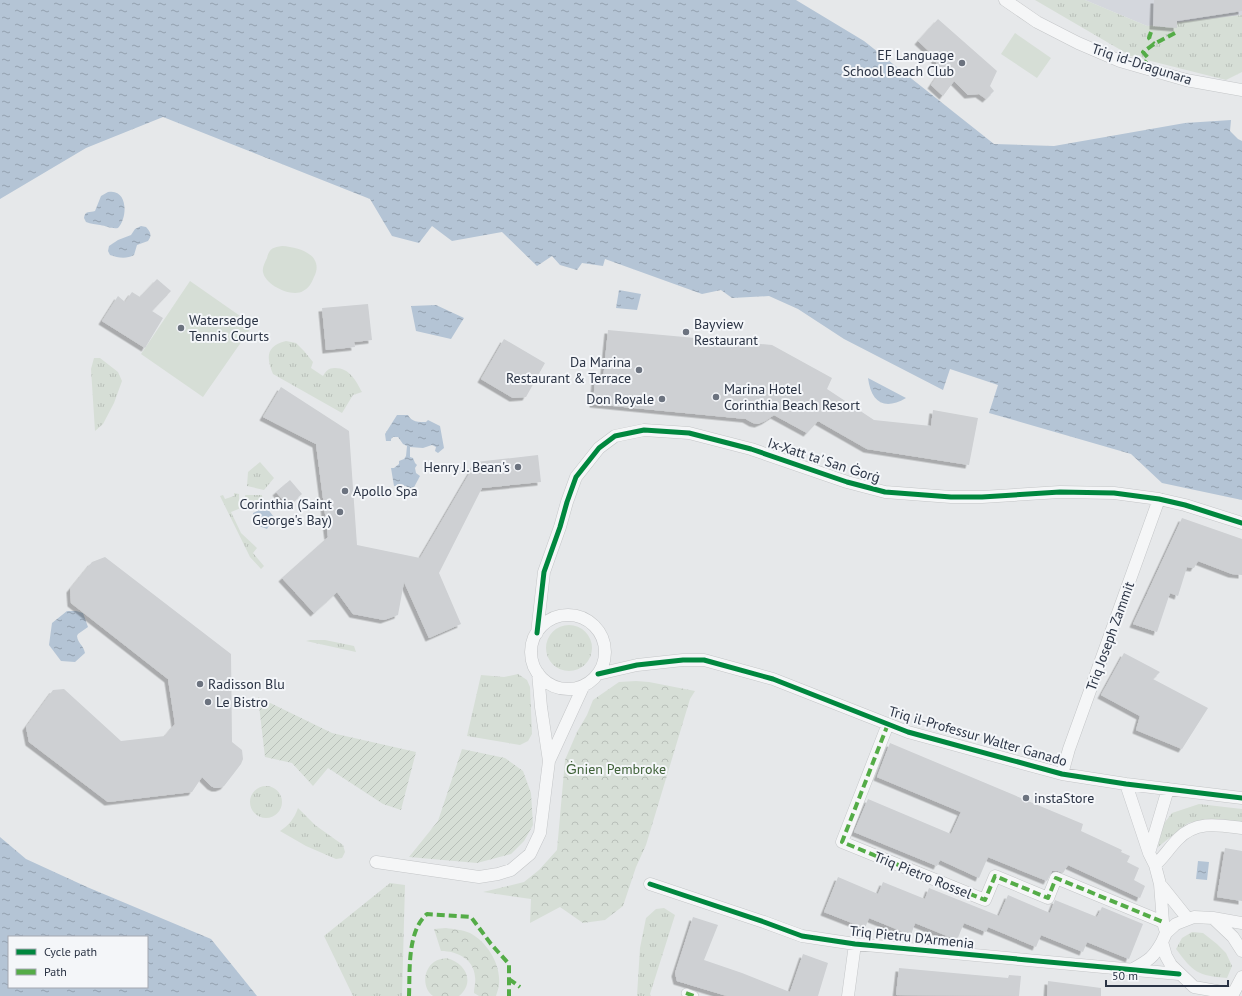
<svg xmlns="http://www.w3.org/2000/svg" width="1242" height="996" font-family="'PT Sans',sans-serif">
<style>
.built{fill:#d4d7dd}
.grass{fill:url(#grass-tufts)}
.park{fill:url(#park-crowns)}
.garden{fill:url(#garden-furrows)}
.pitch{fill:#d6ded6}
.water{fill:url(#water-ripples);fill-rule:evenodd}
.building{fill:#ced0d3;filter:url(#shadow)}
.lines{fill:none;stroke-linecap:round;stroke-linejoin:round}
.pedestrian-casing{stroke:#c4c6c8;stroke-width:10}
.minor-casing{stroke:#c4c6c8;stroke-width:13}
.pedestrian{stroke:#f5f6f7;stroke-width:9}
.minor{stroke:#f5f6f7;stroke-width:12}
.quiet{stroke:#54ac47;stroke-width:4;stroke-dasharray:8 4;stroke-linecap:butt}
.cycleway-casing{stroke:#f4f6f9;stroke-width:8}
.cycleway{stroke:#00873e;stroke-width:5}
.poi-dot{fill:#6c737f;stroke:#f4f6f9;stroke-width:1.5}
.labels{text-anchor:middle;stroke-width:4;stroke-linejoin:round;paint-order:stroke}
.poi-label{font-size:14px;fill:#2b3445;stroke:#f4f6f9;text-anchor:start}
.street-label{font-size:14px;fill:#2b3445;stroke:#f4f6f9}
.park-label{font-size:14px;fill:#3f6138;stroke:#f4f6f9}
</style>
<defs>
<pattern id="grass-tufts" width="24" height="20" patternUnits="userSpaceOnUse"><rect width="24" height="20" fill="#d6ded6"/><path d="M3 7l-1-3M5 7V3M7 7l1-3M15 17l-1-3M17 17v-4M19 17l1-3" fill="none" stroke="#b8bfb9"/></pattern>
<pattern id="park-crowns" width="20" height="18" patternUnits="userSpaceOnUse"><rect width="20" height="18" fill="#d6ded6"/><path d="M2 6a3 3 0 1 1 6 0M12 15a3 3 0 1 1 6 0" fill="none" stroke="#b8bfb9"/></pattern>
<pattern id="garden-furrows" width="10" height="10" patternUnits="userSpaceOnUse"><rect width="10" height="10" fill="#d6ded6"/><path d="M-1 1l2-2M0 10L10 0M9 11l2-2" fill="none" stroke="#b8bfb9"/></pattern>
<pattern id="water-ripples" width="26" height="14" patternUnits="userSpaceOnUse"><rect width="26" height="14" fill="#b4c4d5"/><path d="M2 4q2-2 4 0t4 0M15 11q2-2 4 0t4 0" fill="none" stroke="#93a0af"/></pattern>
<filter id="shadow"><feDropShadow dx="-3.5" dy="3.5" stdDeviation="0" flood-color="#0004"/></filter>
</defs>
<rect width="100%" height="100%" fill="#e6e8ea"/>
<path class="built" d="M1085 0H1242V15L1147 26Z"/>
<path class="grass" d="M1035 0H1085L1147 26 1242 15V72L1226 80 1131 56Z
M286 341 296 343 304 351 313 362 311 368 323 376C326 371 328 368 335 368 350 368 356 381 362 392L353 395 342 413 273 374C266 357 266 346 286 341Z
M94 358H100L118 372 122 381 114 403 103 424 95 431 91 369Z
M260 462 274 478 264 490 247 486 248 472Z
M234 493 239 494V501L241 508 231 512 241 533 257 548 253 553 264 566 261 569 250 557 220 496 223 495 225 499 234 496Z
M245 495H262L263 503 247 508Z
M546 648a23 23 0 1 1 46 0a23 23 0 1 1-46 0Z
M310 640H325L354 646 356 652 306 641Z
M518 674 527 680 530 687 532 734 528 741 520 745 467 736 481 675 504 677Z
M250 802a16 16 0 1 1 32 0a16 16 0 1 1-32 0Z
M1199 804 1242 809V824L1204 820 1188 823 1158 847 1162 826 1172 813Z
M298 808 315 825 343 845 345 852 342 858 336 859 306 846 280 831C289 825 294 819 298 808Z
M390 883 405 885 402 996H353L324 936Z
M664 908 675 915 650 994 651 996H637L640 948 646 918 656 909Z
M1192 932 1203 933 1217 944 1226 953 1232 966 1227 978C1198 976 1193 972 1176 949L1182 938Z"/>
<path class="park" d="M636 681 649 682 695 691 690 699 646 845 636 867 623 906 605 920 583 923 560 907 530 923 531 899 483 892 524 882 539 870 557 850 565 760 577 732 587 715 593 700 619 682Z
M446 928C453 929 463 930 470 933 487 942 501 964 499 984 499 988 497 992 496 996H479L474 993C474 988 476 982 475 977 474 959 457 951 441 951L434 929Z
M446 958C465 962 476 982 459 996H433C422 988 423 970 434 962 438 959 442 959 446 958Z"/>
<path class="garden" d="M258 697 332 733 416 752 401 810 383 804 328 768 313 786 292 763 265 757Z
M462 749 505 758 523 771 531 793 533 825 524 841 511 854 477 863 409 857 438 821Z"/>
<path class="pitch" d="M1015 33 1051 58 1037 78 1001 54Z
M282 246C299 247 325 255 314 277 311 284 309 288 303 291 292 298 265 285 263 272 262 268 265 262 267 258 269 249 273 247 282 246Z
M190 281 253 325 203 397 141 354Z"/>
<path class="water" d="M0 0H796L864 41 994 144 1054 146 1185 123 1231 120 1230 131 1238 139 1242 141V500L1162 483 1131 454 989 413 998 385 950 369 943 390 844 339 798 309 769 296 732 298 721 290 702 294 605 259 603 266 582 263 577 270 560 265 552 256 537 266 502 232 452 241 432 226 419 243 392 236 370 199 163 117 86 148 0 199Z
M108 192C128 188 128 218 118 228 111 229 107 226 100 225 96 224 91 224 86 222L84 218C85 210 90 213 95 211L101 196Z
M141 226 146 227C151 232 152 236 148 241L137 245 134 255C127 259 118 258 110 255L108 251 109 246 118 240 131 235 135 229Z
M619 290 641 294 637 310 616 308Z
M436 305 464 318 451 339 416 331 411 306Z
M868 378 906 398C884 411 871 402 868 378Z
M397 415H408C411 422 419 422 426 422L428 420 440 426 444 448 438 453 435 451 436 447 432 445 423 448 410 447V457L413 458 415 463 417 465 415 468 416 473 420 476 412 491 406 486H394L391 468H394L399 464V461L404 459 406 456 407 446 403 444 398 437H393L391 439V441H386L385 434Z
M266 507 274 517 267 529 256 525 253 513Z
M67 611H76L83 613 88 627 78 634 77 636C78 644 83 644 85 653L75 662 61 661 49 645 52 623Z
M0 837 26 859 87 887 211 939 257 996H0ZM9 937H147V987H9Z
M1198 861 1209 862 1207 880 1196 879Z"/>
<path class="building" d="M1154 0H1242V11L1177 21V28L1153 26Z
M938 19 997 71 990 86 994 91 986 99 979 94 968 95 954 81 943 96 931 85 940 72 933 55 918 41Z
M157 279 171 291 152 311 163 318 145 348 102 321 118 296 125 302 132 292 140 297Z
M368 304 372 340 354 342 355 347 326 350 322 308Z
M608 330 772 345 832 378 827 389 874 420 931 426 933 410 978 418 969 465 867 449 818 421 807 433 774 415 765 421 758 424 753 423 746 419 593 404 595 379 603 380Z
M504 339 545 363 526 397 513 398 481 379Z
M281 387 349 431 357 545 420 558 476 462 538 455 541 482 482 488 439 573 461 624 429 638 404 582 398 615 384 620 353 614 337 592 314 613 282 578 328 537 316 444 263 417Z
M290 480 302 494 288 506 276 492Z
M1182 518 1242 539V575L1232 574 1198 561 1194 568 1187 567 1178 596 1170 593 1157 632 1133 624Z
M105 557 231 654 232 742 242 750 243 759 241 764 224 786 219 788H215L211 786 202 777 192 792 108 802 29 742 26 727 53 690 64 689 121 741 165 736 175 724 168 679 71 603 70 589 92 562Z
M1124 653 1160 672 1153 679 1208 708 1182 749 1136 730 1140 716 1101 695Z
M890 743 1083 824 1081 831 1122 850 1121 852 1130 856 1127 862 1139 868 1134 880 1145 886 1140 898 1068 865 1063 873 1058 871H1052L1047 881 988 857 979 878 940 860 937 866 854 832 868 799 951 834 961 812 877 777Z
M1225 848 1242 851V901L1217 897Z
M838 877 878 894 883 882 925 899 929 888 999 916 1008 895 1050 913 1055 900 1097 917 1102 907 1143 924 1129 959 1087 942 1083 952 1041 935 1036 947 988 927 986 932 964 923 957 940 915 923 911 935 869 918 865 928 824 912Z
M693 917 718 925 704 960 742 973 790 992 803 954 828 963 818 996H727L677 981 675 973Z
M899 968 1008 978 1009 975 1021 976 1019 996 896 995Z
M1048 981 1101 988V996H1047Z"/>
<g class="lines">
<defs>
<path id="pedestrian" d="M686 993 694 996"/>
<path id="minor" d="M1005 0 1037 22 1078 43 1120 61 1186 80 1242 90
M531 652a37 37 0 1 1 74 0a37 37 0 1 1-74 0Z
M537 633 544 572 560 527 567 502 576 477 599 448 615 436 644 430 689 433 751 449 847 482 885 492 951 497H982L1060 492 1114 493 1159 499 1185 505 1242 523
M598 674 637 665 683 660H704L773 679 908 732 1062 774 1126 784 1242 798
M888 724 842 842 985 900 995 876 1048 898 1056 878 1163 922
M549 761 583 687
M1062 774 1069 749 1159 499
M1126 784 1149 853 1155 865 1160 884 1163 922 1165 929
M1149 853 1168 789
M376 862 479 877 498 874 511 870 530 854 540 833 549 761 541 707 538 673
M1155 865C1163 858 1170 847 1178 839 1196 820 1219 825 1242 828
M650 884 764 922 802 936 855 944 1179 974
M1160 884 1188 919
M1213 918 1242 923
M1242 951 1233 937 1213 918 1194 917 1176 924 1166 933 1162 942 1166 956 1171 965 1194 987 1233 994 1242 977
M1133 969C1149 960 1153 958 1162 942
M848 996 855 944"/>
</defs>
<use href="#pedestrian" class="pedestrian-casing"/>
<use href="#minor" class="minor-casing"/>
<use href="#pedestrian" class="pedestrian"/>
<use href="#minor" class="minor"/>
<path class="quiet" d="M1151 32 1149 38 1154 44
M1142 67 1148 58 1143 52 1154 44 1175 33
M888 724 842 842 985 900 995 876 1048 898 1056 878 1163 922
M509 979 520 987
M686 993 694 996
M409 996C410 971 407 931 427 914L471 917 491 944 509 964V996"/>
<defs>
<path id="cycleway" d="M537 633 544 572 560 527 567 502 576 477 599 448 615 436 644 430 689 433 751 449 847 482 885 492 951 497H982L1060 492 1114 493 1159 499 1185 505 1242 523
M598 674 637 665 683 660H704L773 679 908 732 1062 774 1126 784 1242 798
M650 884 764 922 802 936 855 944 1179 974"/>
</defs>
<use href="#cycleway" class="cycleway-casing"/>
<use href="#cycleway" class="cycleway"/>
</g>
<g class="poi-dot">
<circle cx="962" cy="63" r="4"/>
<circle cx="181" cy="328" r="4"/>
<circle cx="686" cy="332" r="4"/>
<circle cx="639" cy="370" r="4"/>
<circle cx="716" cy="397" r="4"/>
<circle cx="662" cy="399" r="4"/>
<circle cx="518" cy="467" r="4"/>
<circle cx="345" cy="491" r="4"/>
<circle cx="340" cy="512" r="4"/>
<circle cx="200" cy="684" r="4"/>
<circle cx="208" cy="702" r="4"/>
<circle cx="1026" cy="798" r="4"/>
</g>
<g class="labels">
<g class="poi-label">
<text x="954" y="60" text-anchor="end">EF Language<tspan x="954" dy="16">School Beach Club</tspan></text>
<text x="189" y="325">Watersedge<tspan x="189" dy="16">Tennis Courts</tspan></text>
<text x="694" y="329">Bayview<tspan x="694" dy="16">Restaurant</tspan></text>
<text x="631" y="367" text-anchor="end">Da Marina<tspan x="631" dy="16">Restaurant &amp; Terrace</tspan></text>
<text x="724" y="394">Marina Hotel<tspan x="724" dy="16">Corinthia Beach Resort</tspan></text>
<text x="654" y="404" text-anchor="end">Don Royale</text>
<text x="510" y="472" text-anchor="end">Henry J. Bean's</text>
<text x="353" y="496">Apollo Spa</text>
<text x="332" y="509" text-anchor="end">Corinthia (Saint<tspan x="332" dy="16">George's Bay)</tspan></text>
<text x="208" y="689">Radisson Blu</text>
<text x="216" y="707">Le Bistro</text>
<text x="1034" y="803">instaStore</text>
</g>
<g class="street-label">
<text transform="translate(1142 64) rotate(18)" y="5">Triq id-Dragunara</text>
<text transform="translate(824 460) rotate(18)" y="5">Ix-Xatt ta' San Ġorġ</text>
<text transform="translate(1110 636) rotate(-70)" y="5">Triq Joseph Zammit</text>
<text transform="translate(978 736) rotate(16)" y="5">Triq il-Professur Walter Ganado</text>
<text transform="translate(923 875) rotate(22)" y="5">Triq Pietro Rossel</text>
<text transform="translate(912 937) rotate(6)" y="5">Triq Pietru D'Armenia</text>
</g>
<g class="park-label">
<text x="616" y="774">Ġnien Pembroke</text>
</g>
</g>
<rect x="8" y="936" width="140" height="52" fill="#f4f6f9" stroke="#a4a8b1"/>
<rect x="16" y="949" width="20" height="6" fill="#00873e" stroke="#a4a8b1"/>
<text x="44" y="956" font-size="12" fill="#2b3445">Cycle path</text>
<rect x="16" y="969" width="20" height="6" fill="#54ac47" stroke="#a4a8b1"/>
<text x="44" y="976" font-size="12" fill="#2b3445">Path</text>
<path d="M1106 980v6h122v-6" fill="none" stroke="#2b3445" stroke-width="2"/>
<text x="1112" y="980" font-size="12" fill="#2b3445" stroke="#f4f6f9" stroke-width="3" paint-order="stroke">50 m</text>
</svg>
